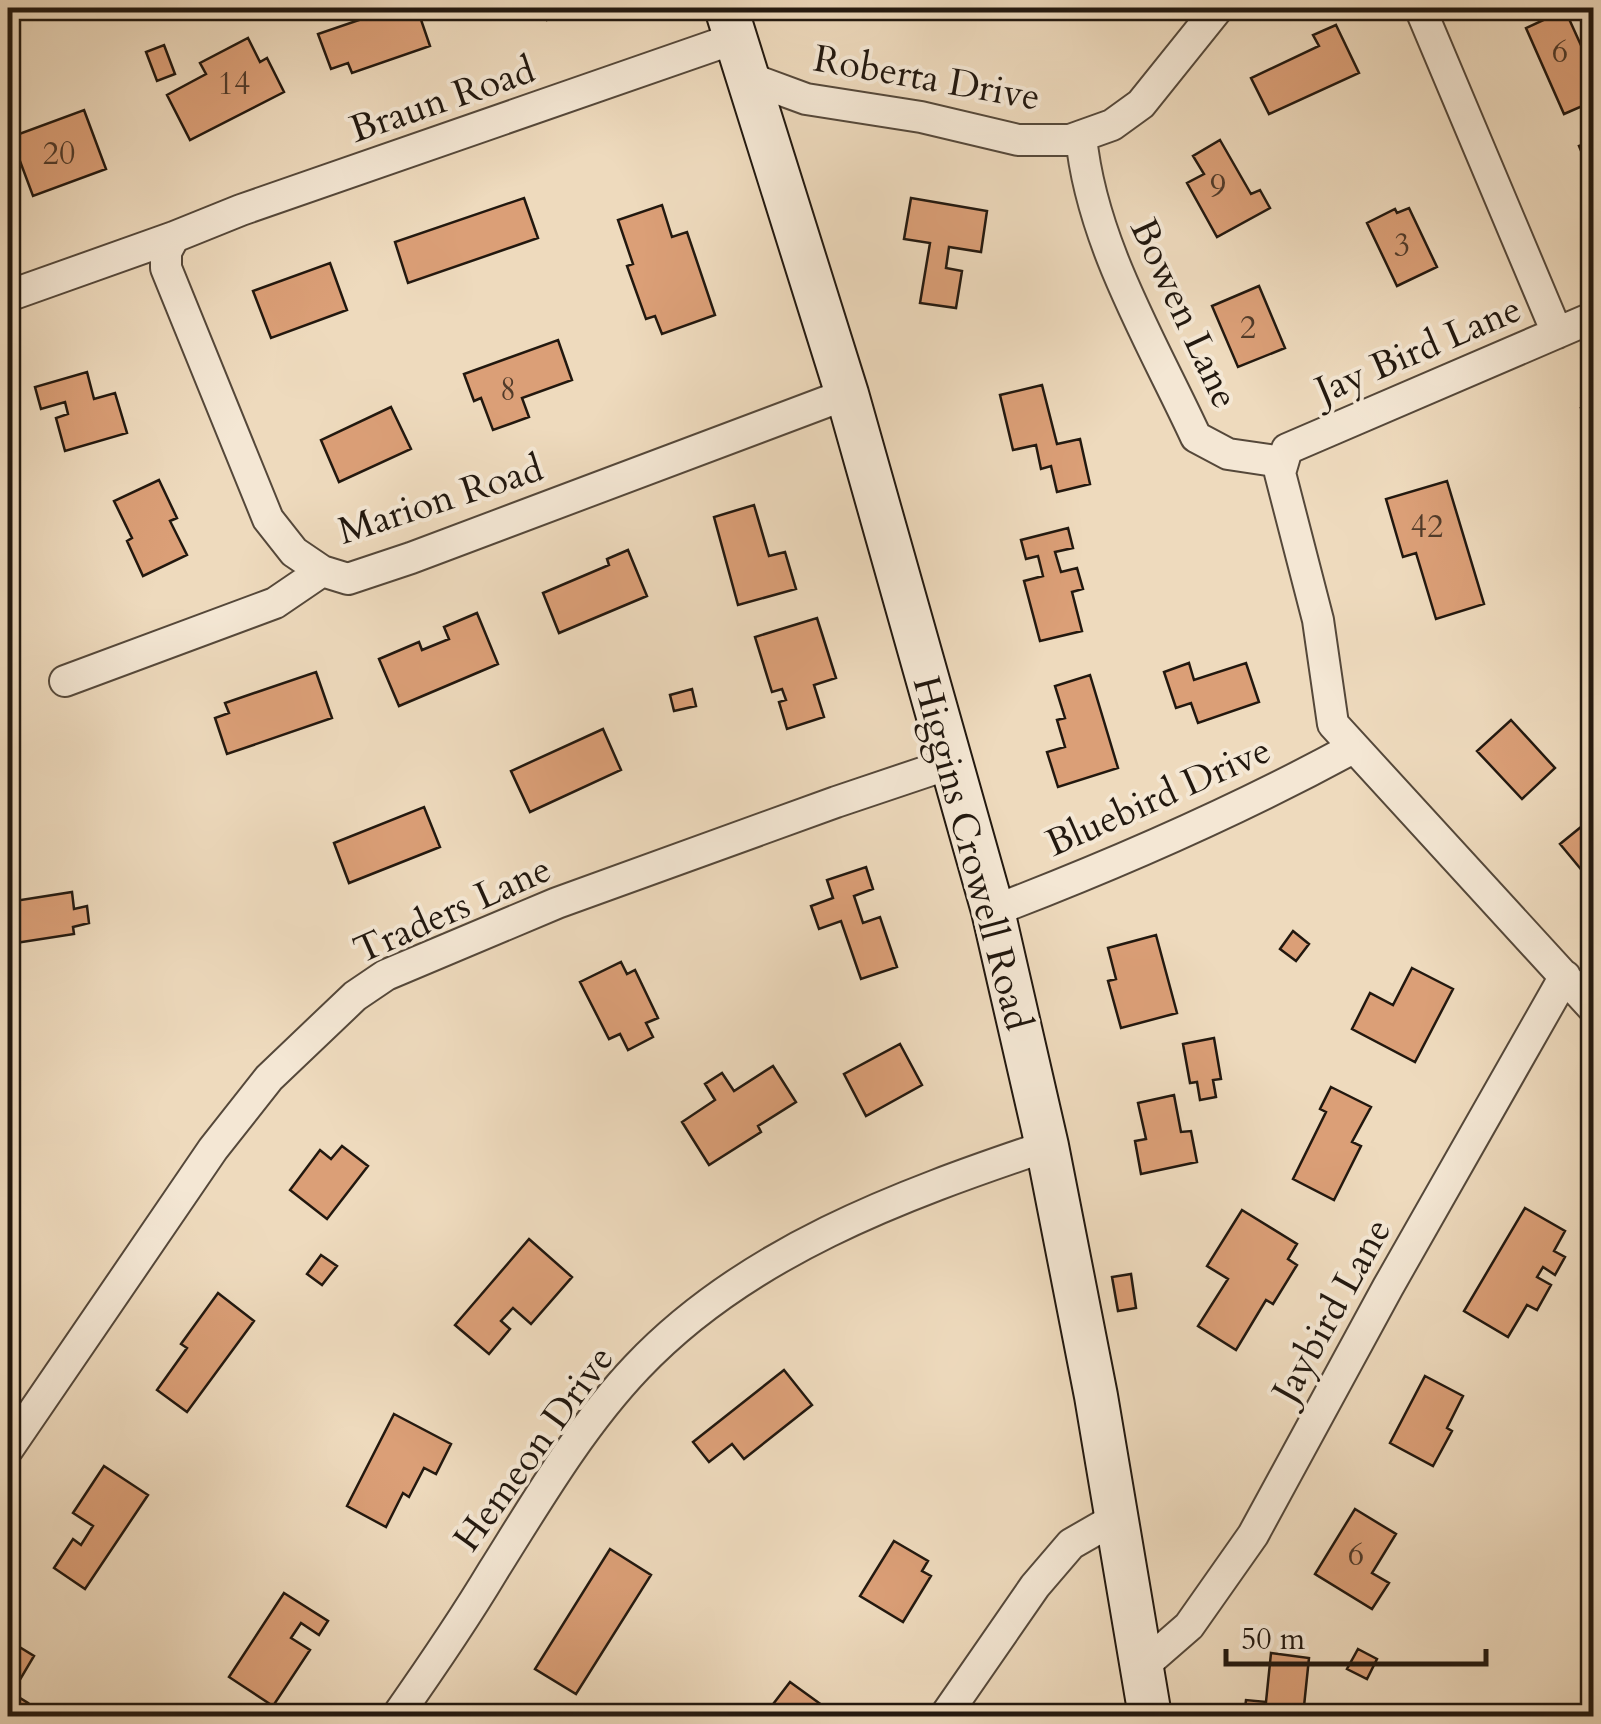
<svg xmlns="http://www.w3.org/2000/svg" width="1601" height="1724" font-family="Cardo,serif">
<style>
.building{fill:#db9f77;stroke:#22180f;stroke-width:2.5}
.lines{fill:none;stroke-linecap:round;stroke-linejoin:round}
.street-casing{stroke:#55483a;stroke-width:34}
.secondary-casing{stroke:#22180f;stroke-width:46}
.street{stroke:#f4e7d4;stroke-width:30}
.secondary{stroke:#f4e7d4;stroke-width:42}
.labels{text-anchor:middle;stroke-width:8;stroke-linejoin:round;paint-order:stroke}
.number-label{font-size:32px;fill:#503a29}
.street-label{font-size:38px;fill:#22180f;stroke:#f4e7d4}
</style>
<rect width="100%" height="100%" fill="#eedabd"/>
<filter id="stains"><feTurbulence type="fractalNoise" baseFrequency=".002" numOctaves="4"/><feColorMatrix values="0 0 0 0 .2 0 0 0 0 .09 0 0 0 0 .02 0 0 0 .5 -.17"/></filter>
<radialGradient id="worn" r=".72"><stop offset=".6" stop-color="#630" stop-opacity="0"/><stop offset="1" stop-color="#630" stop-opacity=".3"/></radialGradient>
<path class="building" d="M394 8H417L430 46 352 73 348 63 331 69 318 34Z
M542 8H578V9L547 20Z
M848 8H869L862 18Z
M1565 10 1594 74V101L1564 114 1526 28Z
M1336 25 1359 73 1269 114 1251 78 1319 46 1313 35Z
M248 38 260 62 267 58 284 92 190 140 167 95 206 74 200 63Z
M164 45 175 74 157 81 146 52Z
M84 110 106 169 33 196 11 137Z
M1220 140 1251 194 1260 190 1270 208 1217 237 1187 183 1204 174 1193 156Z
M1594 140V182L1579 146Z
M524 198 538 238 408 283 395 242Z
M911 198 987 211 981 252 949 247 946 268 962 271 956 308 920 303 930 243 904 239Z
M662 205 672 237 687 232 715 315 662 334 655 316 646 319 627 266 633 264 618 220Z
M1409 208 1437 267 1397 286 1367 223 1395 209 1397 213Z
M330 263 347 310 271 338 253 291Z
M1259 286 1285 348 1238 367 1212 306Z
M558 340 572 380 522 398 529 417 493 430 481 398 474 401 464 374Z
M87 372 94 399 115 393 127 433 65 451 56 418 68 414 65 402 41 409 35 387Z
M1042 385 1057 444 1080 439 1090 484 1057 492 1051 466 1041 469 1036 445 1013 450 1000 395Z
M1594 403V440L1581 408Z
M391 407 411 449 339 482 321 440Z
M159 480 177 518 170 521 187 555 143 576 127 541 132 538 114 501Z
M1447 481 1484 604 1436 619 1416 553 1403 557 1386 499Z
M754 505 769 556 785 552 796 589 738 605 714 517Z
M1068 528 1073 548 1055 552 1061 572 1077 568 1083 589 1072 592 1082 631 1040 641 1024 581 1043 576 1038 556 1026 559 1021 540Z
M628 550 647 596 559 633 543 593 609 565 607 559Z
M477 613 498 664 399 706 379 659 419 642 422 650 449 639 444 627Z
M817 618 836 678 814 685 824 717 787 729 779 702 786 700 782 689 772 692 755 637Z
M1189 663 1194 680 1246 663 1259 702 1198 723 1191 703 1176 708 1164 672Z
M316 672 332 718 227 754 215 718 229 713 225 703Z
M1090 675 1118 768 1058 787 1047 752 1065 747 1057 720 1065 718 1055 686Z
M692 689 696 706 674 711 670 695Z
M1511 720 1555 768 1522 799 1477 751Z
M603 729 621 770 530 812 511 771Z
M424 807 440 847 349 883 334 843Z
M1592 818 1594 820V885L1560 844Z
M866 867 873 889 854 896 863 923 880 917 897 967 861 979 841 921 819 929 811 906 833 898 827 880Z
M72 892 74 909 87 906 89 923 73 927 74 934 9 944 8 902Z
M1293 931 1309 944 1296 961 1280 949Z
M1156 935 1177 1013 1121 1028 1108 981 1116 979 1108 948Z
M621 962 627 974 635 970 658 1018 646 1023 653 1037 628 1050 620 1034 609 1039 580 982Z
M1412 968 1453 989 1415 1062 1352 1029 1370 993 1393 1005Z
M1214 1038 1221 1079 1213 1080 1216 1097 1200 1100 1197 1082 1190 1083 1183 1044Z
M900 1044 922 1085 866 1116 844 1074Z
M773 1066 796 1102 758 1126 761 1132 709 1165 682 1122 715 1100 705 1084 722 1073 734 1091Z
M1331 1087 1371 1107 1352 1142 1361 1146 1334 1200 1293 1179 1326 1112 1320 1109Z
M1174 1095 1181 1132 1191 1131 1197 1162 1141 1174 1135 1141 1146 1139 1138 1103Z
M342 1146 368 1166 327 1219 290 1190 320 1150 331 1159Z
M1525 1208 1565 1231 1554 1251 1565 1257 1555 1275 1543 1267 1537 1277 1551 1285 1537 1310 1527 1305 1508 1337 1464 1311Z
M1242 1210 1297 1244 1288 1259 1297 1265 1273 1304 1266 1300 1236 1350 1198 1326 1228 1279 1207 1266Z
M529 1239 572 1277 531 1324 513 1308 501 1321 510 1329 489 1354 455 1325Z
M321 1255 337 1266 322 1285 307 1274Z
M1131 1274 1136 1308 1118 1311 1112 1277Z
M218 1293 254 1321 187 1412 157 1390 187 1348 181 1344Z
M784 1370 812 1405 744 1459 732 1444 709 1462 693 1442Z
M1425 1376 1463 1396 1447 1428 1452 1431 1433 1466 1390 1443Z
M394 1414 451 1444 436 1474 424 1468 409 1497 403 1493 386 1527 347 1506Z
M104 1466 148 1495 85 1589 54 1568 73 1539 81 1545 93 1526 73 1513Z
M1355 1509 1396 1534 1372 1573 1389 1583 1372 1609 1315 1574Z
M894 1541 928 1561 922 1571 931 1576 903 1622 860 1596Z
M610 1549 651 1575 576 1694 535 1669Z
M284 1593 328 1621 319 1635 301 1623 291 1638 310 1650 273 1706 229 1677Z
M8 1640 34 1656 12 1693 28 1703 20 1716H8Z
M1358 1649 1377 1659 1367 1679 1347 1669Z
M1271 1653 1309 1658 1303 1716H1244L1246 1700 1266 1702Z
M790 1682 837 1716H764Z"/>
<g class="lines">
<defs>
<path id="street" d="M1420 8 1557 333
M749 78 806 99 921 117 1018 140H1070L1112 125 1141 104 1218 8
M1081 136C1091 242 1152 342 1196 437L1228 454 1282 462
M174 237 166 252V268L268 519 294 552 322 571
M8 296 174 237 241 210 736 38
M1594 317 1287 449 1280 473 1318 620 1333 724 1594 1009
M65 681 275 603 322 571 348 579 411 558 847 394
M993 911C1116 864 1237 811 1353 748
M8 1449 213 1149 269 1078 355 996 386 975 557 903 836 802 952 763
M1143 1666 1189 1626 1253 1535 1388 1287 1565 976
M397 1716C430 1669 463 1621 493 1571 537 1501 580 1427 637 1367 746 1252 901 1195 1047 1146
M945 1716 1035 1586 1071 1544 1118 1517"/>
<path id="secondary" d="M726 8 847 394 993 911 1047 1146 1096 1396 1150 1716"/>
</defs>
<use href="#street" class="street-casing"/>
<use href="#secondary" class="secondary-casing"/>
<use href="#street" class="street"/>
<use href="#secondary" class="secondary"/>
</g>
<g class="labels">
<g class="number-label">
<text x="1560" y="62">6</text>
<text x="234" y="94">14</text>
<text x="59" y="164">20</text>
<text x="1218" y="197">9</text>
<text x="1402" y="256">3</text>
<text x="1248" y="338">2</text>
<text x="508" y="400">8</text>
<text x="1427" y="537">42</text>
<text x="1356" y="1565">6</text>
</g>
<g class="street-label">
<text transform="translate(927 77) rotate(10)" y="13">Roberta Drive</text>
<text transform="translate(442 99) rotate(-19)" y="13">Braun Road</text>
<text transform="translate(1185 313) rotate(65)" y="13">Bowen Lane</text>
<text transform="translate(1418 349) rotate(-23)" y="13">Jay Bird Lane</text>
<text transform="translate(440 499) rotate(-18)" y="13">Marion Road</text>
<text transform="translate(1158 796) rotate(-24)" y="13">Bluebird Drive</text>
<text transform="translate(973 853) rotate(75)" y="13">Higgins Crowell Road</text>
<text transform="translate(452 909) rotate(-24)" y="13">Traders Lane</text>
<text transform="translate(1331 1310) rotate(-61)" y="13">Jaybird Lane</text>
<text transform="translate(533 1448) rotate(-54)" y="13">Hemeon Drive</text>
</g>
</g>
<rect width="1601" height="1724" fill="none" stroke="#eedabd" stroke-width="40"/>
<rect x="10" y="10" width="1581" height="1704" fill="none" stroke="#22180f" stroke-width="5"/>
<rect x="20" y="20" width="1561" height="1684" fill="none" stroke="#22180f" stroke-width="2.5"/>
<path d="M1226 1649v15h260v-15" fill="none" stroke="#22180f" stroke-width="5"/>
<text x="1241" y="1649" font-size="30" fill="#22180f" stroke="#f4e7d4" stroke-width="8" paint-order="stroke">50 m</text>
<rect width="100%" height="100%" filter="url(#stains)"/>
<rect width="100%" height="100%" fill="url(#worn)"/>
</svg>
